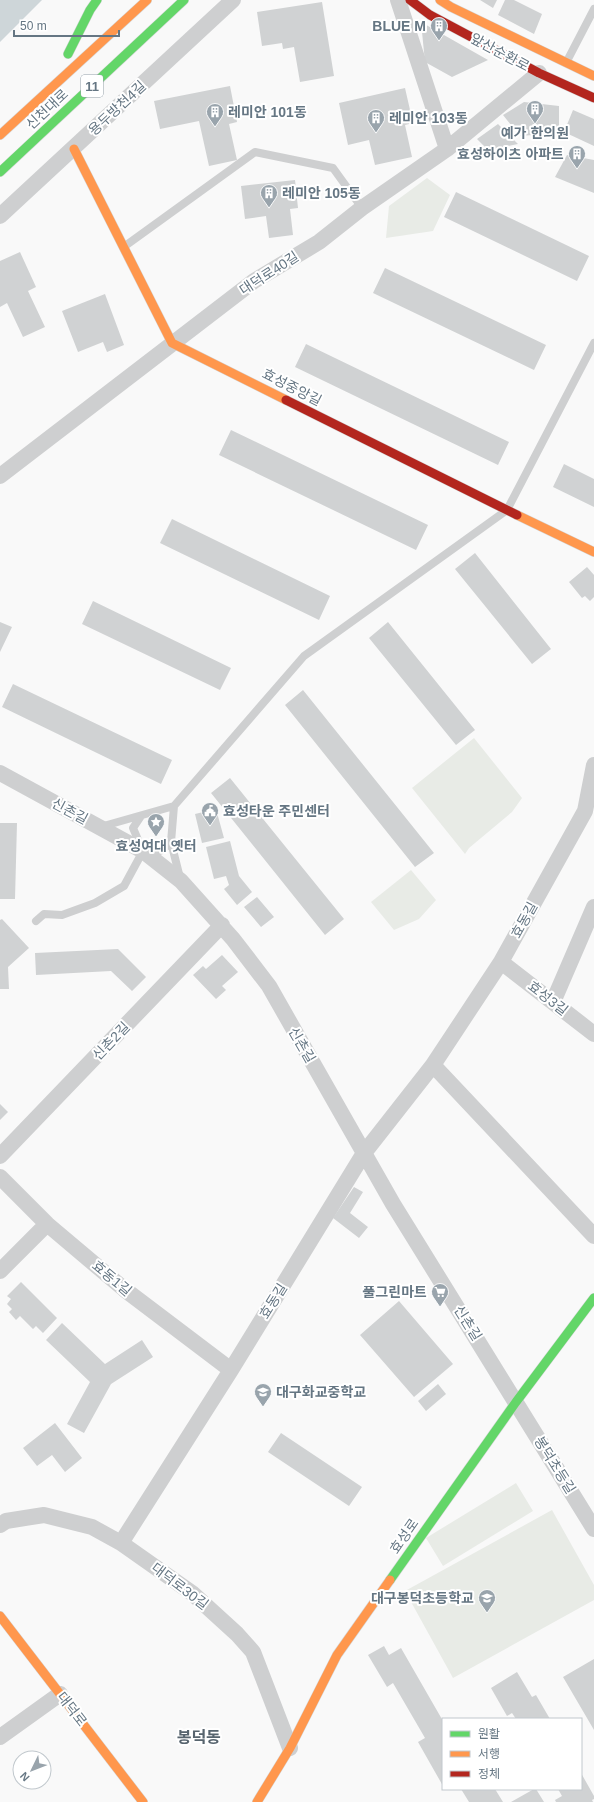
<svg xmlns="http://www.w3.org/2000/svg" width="594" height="1802" font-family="Arial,'Noto Sans KR',sans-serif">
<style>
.green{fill:#e8ebe6}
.water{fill:#ced6d9}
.building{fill:#d0d2d3}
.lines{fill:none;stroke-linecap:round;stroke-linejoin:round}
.fast-casing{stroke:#d5d6d7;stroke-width:10}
.slow-casing{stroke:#d5d6d7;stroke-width:10}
.jam-casing{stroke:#d5d6d7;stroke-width:10}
.lane{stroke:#cecfd0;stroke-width:8}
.street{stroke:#cecfd0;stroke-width:16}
.fast{stroke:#63d668;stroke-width:9}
.slow{stroke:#ff974d;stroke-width:9}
.jam{stroke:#b3261e;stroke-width:9}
.labels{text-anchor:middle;stroke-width:4;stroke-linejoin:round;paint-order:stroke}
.shield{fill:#fff;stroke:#939fa8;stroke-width:1}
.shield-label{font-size:13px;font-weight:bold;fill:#657683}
.poi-label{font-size:14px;font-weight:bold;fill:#657683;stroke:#fff;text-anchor:start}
.street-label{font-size:14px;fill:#657683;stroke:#fff}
.quarter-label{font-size:16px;font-weight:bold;fill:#57646e;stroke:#fff}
</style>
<rect width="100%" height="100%" fill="#f9f9f9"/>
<path class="green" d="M427 178 450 195 433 231 386 238 389 206Z
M474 738 522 798 512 812 469 848 465 854 412 788Z
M411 870 436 900 419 919 394 930 371 902Z
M516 1483 533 1511 443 1566 426 1538Z
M552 1510 594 1585V1600L453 1678 405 1591Z"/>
<path class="water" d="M0 0H42L0 42Z"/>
<path class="building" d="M480 0H497L493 8Z
M505 0H514L542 14 534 34 498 15Z
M322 2 334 76 300 82 294 47 283 49 282 43 262 46 257 12Z
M421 22 488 60 452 77 425 62Z
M230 86 237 122 229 124 237 160 209 166 199 121 160 129 154 101Z
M405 88 413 123 405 125 412 157 375 165 369 140 348 145 339 103Z
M524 102 559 106V133L520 136 503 115Z
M573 110 594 119V146L564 132Z
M498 124 518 144 488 150 477 139Z
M567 155 594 160V193L555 177Z
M295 180 298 208 290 209 293 235 269 238 266 216 245 219 241 186Z
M456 192 589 256 577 281 444 217Z
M20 252 36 287 28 291 45 327 23 337 7 303 0 307V261Z
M385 268 546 345 534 370 373 293Z
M105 294 124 345 107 352 103 342 78 352 62 311Z
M306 344 509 442 498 465 295 367Z
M231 430 428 525 416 550 219 455Z
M564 464 594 479V507L553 487Z
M172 519 330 596 319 620 160 543Z
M475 553 551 649 532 664 455 569Z
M587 567 594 575V597L590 601 585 596 582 598 569 582Z
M93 601 231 668 220 690 82 624Z
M0 622 12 627 0 652Z
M388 622 475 730 456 745 369 638Z
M13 684 172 760 161 784 2 707Z
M303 690 434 853 415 867 285 705Z
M230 778 344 919 325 935 211 793Z
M216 809 224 838 202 843 195 814Z
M0 823H17L15 899H0Z
M230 841 239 876 252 892 237 905 224 889 229 885 226 876 214 879 206 847Z
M257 897 274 917 261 927 244 907Z
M2 919 29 948 8 967 9 989H0V920Z
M118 949 146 977 132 991 111 971 36 975 35 953Z
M222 955 238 972 222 986 226 990 216 999 193 975 203 966 206 969Z
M0 1104 8 1112 0 1120Z
M354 1187 363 1192 350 1213 368 1227 359 1238 333 1218Z
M21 1282 57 1318 43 1333 36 1326 33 1329 20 1316 16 1320 9 1312 12 1309 7 1304 11 1299 7 1296Z
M399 1301 453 1364 414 1397 360 1335Z
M62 1323 105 1364 142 1340 153 1357 111 1384 84 1433 67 1424 90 1382 46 1340Z
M438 1384 446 1394 426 1411 418 1401Z
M55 1423 82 1458 65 1472 52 1455 37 1466 23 1448Z
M281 1433 362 1487 349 1506 268 1452Z
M384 1646 389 1655 401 1648 443 1721V1786L418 1742 425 1738 393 1683 387 1687 368 1655Z
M594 1659V1730L563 1677Z
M517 1672 532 1697 536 1695 550 1719H516L512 1713 507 1716 491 1688Z
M581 1773 594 1796V1799L592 1800 593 1802H556L555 1800 562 1796 558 1789H581Z
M461 1789H495L503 1802H469Z
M534 1789H536L544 1802H511Z"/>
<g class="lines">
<defs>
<path id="fast" d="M68 54 90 10 97 0
M0 172 184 0
M390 1580 516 1402 594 1298"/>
<path id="slow" d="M440 0 451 7 594 76
M0 135 147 0
M74 149 172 343 286 400
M517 515 594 552
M0 1616 143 1802
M257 1802 290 1748 337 1655 390 1580"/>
<path id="jam" d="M410 0 430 15 539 73 594 98
M286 400 517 515"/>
</defs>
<use href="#fast" class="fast-casing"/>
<use href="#slow" class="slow-casing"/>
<use href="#jam" class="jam-casing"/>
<path class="lane" d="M567 61 594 9
M125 246 255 152 333 168 362 208
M174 806 171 842 180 878
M141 816 133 828 142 849
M100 827 174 806 304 656 507 510 594 343
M148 852C159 854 164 849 171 842
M36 921 44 914 62 915 95 903 124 886 143 851"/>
<path class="street" d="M398 0 447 149
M0 216 233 0
M0 476 254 281 319 242 362 208 447 149 539 73
M0 773 143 851 181 881 233 939 269 986 393 1204 594 1529
M501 962 594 1034
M553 1002 594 907
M433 1065 594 1236
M0 1156 222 925
M0 1177 47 1224 124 1289 231 1370
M0 1271 47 1224
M0 1525 6 1521 44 1515 92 1527 121 1543 192 1593 237 1634 253 1652 290 1748
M121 1543 231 1370 364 1153 433 1065 501 962 585 811 594 765
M0 1737 60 1694"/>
<use href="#fast" class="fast"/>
<use href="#slow" class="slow"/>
<use href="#jam" class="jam"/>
</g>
<defs>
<symbol id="building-pin" viewBox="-11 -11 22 30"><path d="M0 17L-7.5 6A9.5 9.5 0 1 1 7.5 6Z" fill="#99a4ac" stroke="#fff"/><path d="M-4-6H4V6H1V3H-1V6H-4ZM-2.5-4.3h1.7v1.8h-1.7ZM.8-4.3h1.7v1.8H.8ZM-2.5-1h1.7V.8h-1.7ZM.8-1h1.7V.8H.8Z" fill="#fff"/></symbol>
<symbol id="civic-pin" viewBox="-11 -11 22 30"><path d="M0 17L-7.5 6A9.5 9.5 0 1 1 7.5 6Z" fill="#99a4ac" stroke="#fff"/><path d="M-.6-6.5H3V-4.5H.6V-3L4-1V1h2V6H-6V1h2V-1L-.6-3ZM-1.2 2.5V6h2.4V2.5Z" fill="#fff"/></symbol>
<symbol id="sight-pin" viewBox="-11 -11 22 30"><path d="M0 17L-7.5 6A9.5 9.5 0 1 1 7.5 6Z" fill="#99a4ac" stroke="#fff"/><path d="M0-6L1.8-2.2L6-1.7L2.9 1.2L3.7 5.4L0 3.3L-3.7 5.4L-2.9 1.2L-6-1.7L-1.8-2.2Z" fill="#fff"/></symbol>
<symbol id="supermarket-pin" viewBox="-11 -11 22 30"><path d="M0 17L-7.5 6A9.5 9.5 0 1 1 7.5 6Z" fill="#99a4ac" stroke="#fff"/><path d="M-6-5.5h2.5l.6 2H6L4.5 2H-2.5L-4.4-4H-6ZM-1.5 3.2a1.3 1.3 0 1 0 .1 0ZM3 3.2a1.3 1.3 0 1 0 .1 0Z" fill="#fff"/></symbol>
<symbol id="school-pin" viewBox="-11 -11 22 30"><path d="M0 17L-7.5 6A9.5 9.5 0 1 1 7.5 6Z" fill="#99a4ac" stroke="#fff"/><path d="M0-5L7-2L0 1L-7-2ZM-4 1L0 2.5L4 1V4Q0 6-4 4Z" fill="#fff"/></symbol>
</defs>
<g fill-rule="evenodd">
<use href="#building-pin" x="429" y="16" width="20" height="27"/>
<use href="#building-pin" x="525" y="99" width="20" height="27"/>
<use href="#building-pin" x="205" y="102" width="20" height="27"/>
<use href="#building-pin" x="366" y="108" width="20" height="27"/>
<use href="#building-pin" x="567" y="144" width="20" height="27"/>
<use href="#building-pin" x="259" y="183" width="20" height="27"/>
<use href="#civic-pin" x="200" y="801" width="20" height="27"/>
<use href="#sight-pin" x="146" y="812" width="20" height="27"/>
<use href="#supermarket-pin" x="430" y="1282" width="20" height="27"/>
<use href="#school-pin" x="253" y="1382" width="20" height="27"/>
<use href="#school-pin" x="477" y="1588" width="20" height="27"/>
</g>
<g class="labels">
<rect class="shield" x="81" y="75" width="22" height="22" rx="3"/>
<g class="shield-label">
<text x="92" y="91">11</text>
</g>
<g class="poi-label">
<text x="426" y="31" text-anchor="end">BLUE M</text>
<text x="228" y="117">레미안 101동</text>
<text x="389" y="123">레미안 103동</text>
<text x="535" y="138" text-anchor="middle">예가 한의원</text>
<text x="564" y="159" text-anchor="end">효성하이츠 아파트</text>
<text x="282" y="198">레미안 105동</text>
<text x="223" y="816">효성타운 주민센터</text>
<text x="156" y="851" text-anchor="middle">효성여대 옛터</text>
<text x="427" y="1297" text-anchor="end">풀그린마트</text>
<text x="276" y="1397">대구화교중학교</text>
<text x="474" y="1603" text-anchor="end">대구봉덕초등학교</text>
</g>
<g class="street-label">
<text transform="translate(500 52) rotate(28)" y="5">앞산순환로</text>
<text transform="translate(117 108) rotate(-43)" y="5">용두방천4길</text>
<text transform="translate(47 109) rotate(-43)" y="5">신천대로</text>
<text transform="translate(269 273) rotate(-33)" y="5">대덕로40길</text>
<text transform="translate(292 387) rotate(27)" y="5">효성중앙길</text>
<text transform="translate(70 811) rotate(28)" y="5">신촌길</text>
<text transform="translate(524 920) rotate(-61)" y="5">효동길</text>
<text transform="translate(548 998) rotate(38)" y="5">효성3길</text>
<text transform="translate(111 1041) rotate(-46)" y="5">신촌2길</text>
<text transform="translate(302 1045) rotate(60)" y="5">신촌길</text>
<text transform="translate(112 1278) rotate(40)" y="5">효동1길</text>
<text transform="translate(273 1301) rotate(-58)" y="5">효동길</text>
<text transform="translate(468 1323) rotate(58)" y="5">신촌길</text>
<text transform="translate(555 1465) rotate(58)" y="5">봉덕초등길</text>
<text transform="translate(404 1536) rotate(-55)" y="5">효성로</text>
<text transform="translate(180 1586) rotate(37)" y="5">대덕로30길</text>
<text transform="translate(72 1709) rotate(52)" y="5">대덕로</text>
</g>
<g class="quarter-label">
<text x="199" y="1743">봉덕동</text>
</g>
</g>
<rect x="442" y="1718" width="140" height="72" fill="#ffffff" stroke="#c1c8cd"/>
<rect x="450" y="1731" width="20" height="6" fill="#63d668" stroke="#c1c8cd"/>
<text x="478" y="1738" font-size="12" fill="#657683">원활</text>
<rect x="450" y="1751" width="20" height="6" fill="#ff974d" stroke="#c1c8cd"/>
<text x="478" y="1758" font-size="12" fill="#657683">서행</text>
<rect x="450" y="1771" width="20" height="6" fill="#b3261e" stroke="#c1c8cd"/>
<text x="478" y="1778" font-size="12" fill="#657683">정체</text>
<g transform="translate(32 1770) rotate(227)"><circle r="19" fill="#ffffff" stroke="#c1c8cd"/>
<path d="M0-3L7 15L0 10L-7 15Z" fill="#99a4ac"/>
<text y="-6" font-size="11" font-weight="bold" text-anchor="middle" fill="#657683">N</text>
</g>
<path d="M14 30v6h105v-6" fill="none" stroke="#657683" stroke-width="2"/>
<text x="20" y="30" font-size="12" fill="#657683" stroke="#ffffff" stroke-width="3" paint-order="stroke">50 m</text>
</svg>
